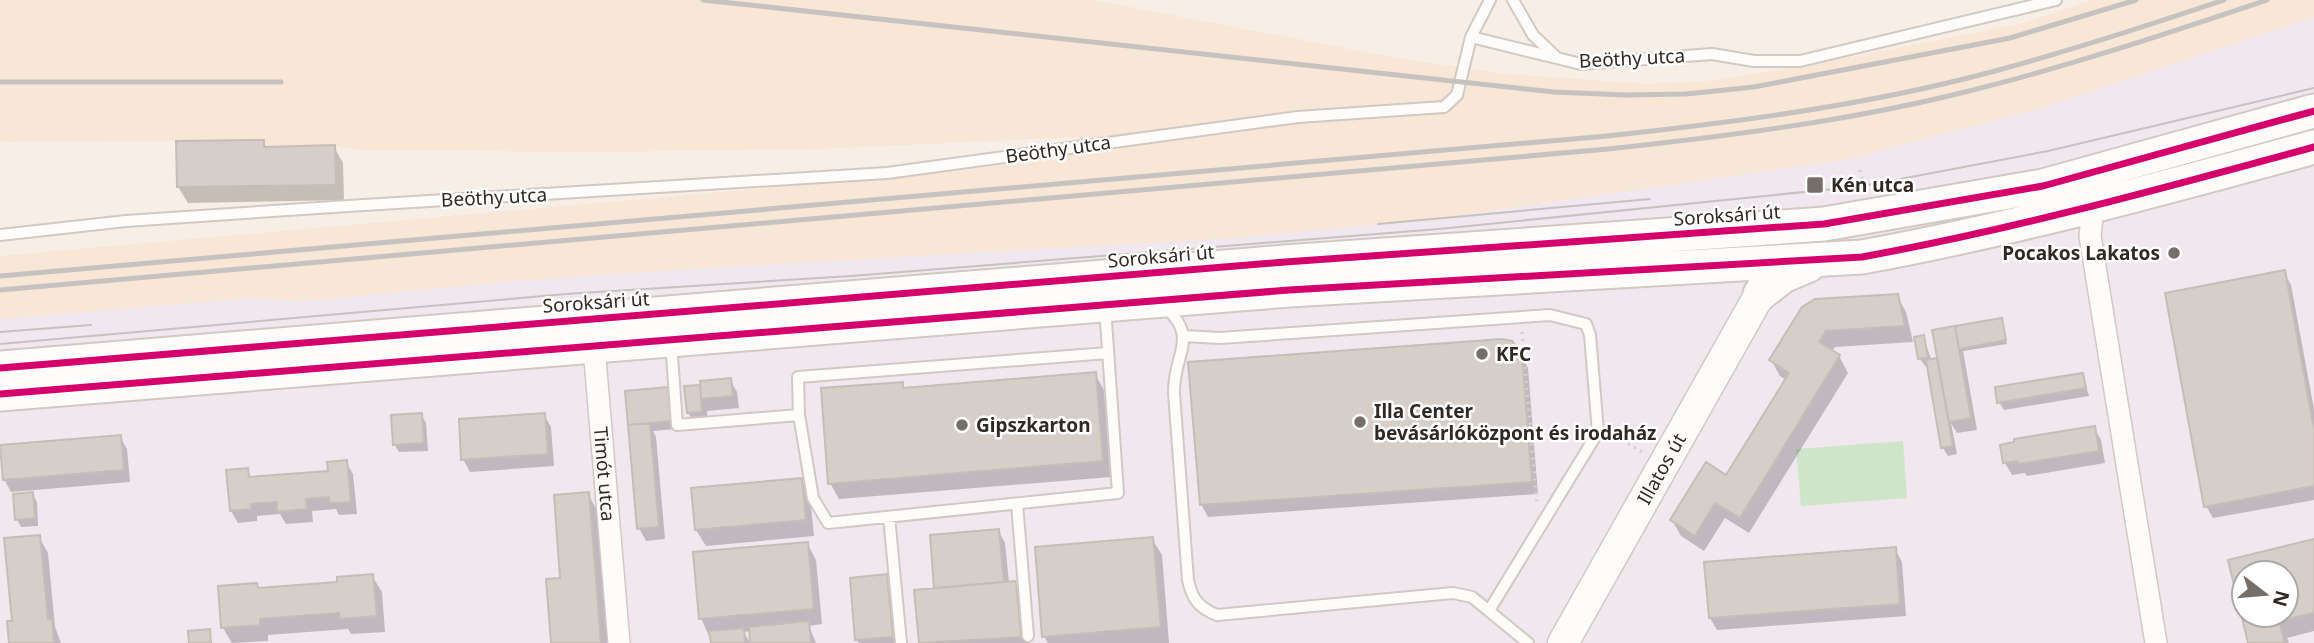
<svg xmlns="http://www.w3.org/2000/svg" width="2314" height="643" font-family="'Noto Sans',sans-serif">
<style>
.built{fill:#f8e6d7}
.industrial{fill:#f0e7ef;fill-rule:evenodd}
.green{fill:#cfe5ca}
.shadow{fill:#0003;fill-rule:evenodd}
.building{fill:#d6cec8;stroke:#c6bdb7;stroke-width:2;fill-rule:evenodd}
.lines{fill:none;stroke-linecap:round;stroke-linejoin:round}
.lane-casing{stroke:#d1c9c3;stroke-width:14}
.street-casing{stroke:#d1c9c3;stroke-width:24}
.secondary-casing{stroke:#d1c9c3;stroke-width:33}
.primary-casing{stroke:#d1c9c3;stroke-width:37}
.path{stroke:#d4d0cd;stroke-width:3.5;stroke-dasharray:2 5;stroke-linecap:butt}
.lane{stroke:#fefcfb;stroke-width:10}
.street{stroke:#fefcfb;stroke-width:21}
.secondary{stroke:#fefcfb;stroke-width:30}
.primary{stroke:#fefcfb;stroke-width:33}
.tram{stroke:#c5c2c0;stroke-width:2}
.rail{stroke:#c5c2c0;stroke-width:5}
.cycleway-casing{stroke:#fff;stroke-width:11}
.cycleway{stroke:#d6006c;stroke-width:7}
.poi-dot{fill:#766e68;stroke:#fff;stroke-width:2.5}
.labels{text-anchor:middle;stroke-width:5;stroke-linejoin:round;paint-order:stroke}
.street-label{font-size:19px;fill:#302924;stroke:#fff}
.poi-label{font-size:19px;font-weight:bold;fill:#302924;stroke:#fff;text-anchor:start}
</style>
<rect width="100%" height="100%" fill="#f7eee5"/>
<path class="built" d="M0 0H1093L1397 58 1507 74 1646 84 1706 81 1805 66 2024 23 2093 0H2314V17L2044 107 1845 160 1426 220 1235 238 686 269 516 281 305 301 252 298 0 319V256L960 171 1082 153 1077 137 819 149 600 152 356 150 335 145 264 147 263 140 0 142Z"/>
<path class="industrial" d="M2314 17V643H0V319L252 298 305 301 516 281 686 269 1235 238 1426 220 1845 160 2044 107ZM2244 573H2286V615H2244Z"/>
<path class="green" d="M1903 441 1907 498 1801 506 1796 449Z"/>
<path class="shadow" d="M263 142 267 148 334 147 343 163 344 200 188 203 178 187Z
M2284 272 2291 285 2314 409V500L2213 518 2206 506Z
M1897 296 1906 312 1913 342 1835 347 1832 352 1839 356 1848 373 1749 533 1725 518 1704 551 1681 536 1672 520 1726 477 1786 380 1780 376 1771 360 1803 308Z
M2001 319 2007 344 1963 351 1977 430 1957 433 1951 423 1957 454 1948 456 1943 448 1929 371 1920 359 1923 337 1932 361 1936 360 1940 366 1935 331Z
M1521 355 1528 368 1538 494 1208 517 1201 504Z
M1095 374 1104 390 1111 477 839 499 830 483 902 383 905 389Z
M2082 374 2089 396 2004 410 1999 402Z
M730 380 737 392 739 408 707 411 708 424 696 425 688 413 686 388Z
M667 389 672 397 675 429 653 431 656 437 665 539 646 541 639 528 627 393Z
M421 415 426 423 428 451 399 452 394 444Z
M544 415 551 427 554 466 470 472 463 459Z
M2094 428 2101 440 2105 463 2027 476 2025 473 2012 475 2005 463Z
M120 437 127 449 130 482 11 492 4 479Z
M346 462 353 474 357 514 339 515 336 509 312 511 313 522 286 524 280 514 257 516V521L238 523 231 511 247 470 252 479 330 473Z
M801 480 810 496 814 536 706 546 696 530Z
M32 494 37 502 38 526 21 527 17 519Z
M588 494 597 510 608 643H553L562 579Z
M998 530 1005 543 1009 583H1015L1025 599 1029 643H921L916 592 936 590 932 536Z
M39 537 48 553 55 627 61 643H10Z
M1152 539 1162 555 1169 643H1048L1044 636Z
M2314 541V631L2287 638 2289 643H2250L2230 562ZM2244 573H2286V615H2244Z
M807 543 816 560 822 624 809 626 816 643H752L751 631 744 632 750 643H712L701 618Z
M1895 549 1902 562 1906 616 1717 630 1710 618Z
M372 576 382 592 385 632 351 634 348 629 268 635V641L232 643 223 628 259 590 339 584Z
M886 576 893 589 898 643H859L857 640Z"/>
<path class="building" d="M264 140V147L335 145 336 185 177 187 176 141Z
M2285 270 2314 429V486L2204 507 2165 293Z
M1898 294 1905 326 1826 331 1819 342 1840 355 1740 518 1715 503 1695 536 1670 520 1706 462 1726 475 1789 373 1769 360 1802 307 1815 299Z
M2002 318 2006 340 1959 349 1955 326Z
M1955 326 1971 418 1949 422 1932 330Z
M1924 335 1928 358 1918 359 1914 337Z
M1502 339 1512 341 1522 354 1532 482 1200 505 1188 362Z
M1937 358 1953 446 1941 448 1926 360Z
M1096 372 1103 461 828 484 821 388 903 382V388Z
M2083 373 2086 388 1997 403 1995 387Z
M731 378 733 396 701 399 700 381Z
M700 385 702 412 687 413 684 386Z
M668 387 671 421 628 425 625 391Z
M422 413 424 443 393 445 391 415Z
M545 413 548 454 461 460 459 419Z
M650 423 659 527 637 529 628 425Z
M2095 426 2099 451 2018 464 2017 461 2003 463 2000 445 2014 442V439Z
M121 435 124 470 3 480 0 445Z
M347 460 351 502 330 503 329 497 306 499 307 509 277 512V502L251 504V509L230 511 226 470 248 468 249 477 328 471 327 462Z
M802 478 806 520 695 530 691 488Z
M33 492 35 518 15 520 13 494Z
M589 492 601 643H551L546 579 560 578 554 495Z
M999 529 1004 582 934 588 930 535Z
M40 535 48 619 52 618 54 643H9L7 621H12L4 538Z
M1153 537 1161 627 1042 637 1035 547Z
M2314 539V613L2279 621 2285 643H2248L2228 560ZM2244 573H2286V615H2244Z
M808 542 814 609 699 619 693 552Z
M1896 547 1900 604 1709 618 1704 562Z
M373 574 377 616 340 619 339 613 260 619V625L221 628 218 586 257 583 258 588 337 582V577Z
M887 574 893 637 855 640 850 578Z
M1016 581 1021 637 919 643 914 590Z
M809 621 811 643H750L749 627Z
M744 628 745 643H711L709 631Z
M210 629 211 643H189L188 631Z"/>
<g class="lines">
<defs>
<path id="lane" d="M1513 0 1533 35 1556 57
M1471 37 1490 0
M0 235 126 221 348 206 887 173 1298 117 1444 107 1457 95 1471 37 1581 64 1712 54 1754 61H1800L2056 0
M1165 307C1200 338 1173 354 1174 393L1188 580C1192 599 1199 608 1217 615L1453 593 1472 597 1528 643
M1184 336 1220 338 1550 315 1586 324 1590 335 1598 432 1490 609
M671 342 677 425 799 415 813 498 828 523 1118 493 1105 307
M799 415 798 377 1108 353
M1017 504 1028 636
M889 517 901 643"/>
<g id="street">
<path d="M2098 197 2093 207 2090 236 2156 643"/>
<path id="s1" d="M588 336 594 347 619 643"/>
</g>
<g id="secondary">
<path id="s2" d="M1563 643 1760 294 1768 271"/>
</g>
<path id="primary" d="M1760 294 1783 276 1809 265
M0 368 1285 262 1824 224 2043 186 2314 111
M0 394 1289 290 1862 257C2015 229 2164 188 2314 147"/>
</defs>
<use href="#lane" class="lane-casing"/>
<use href="#street" class="street-casing"/>
<use href="#secondary" class="secondary-casing"/>
<use href="#primary" class="primary-casing"/>
<path class="path" d="M1860 170 1865 192
M1522 332 1537 504
M1610 433 1642 452"/>
<use href="#lane" class="lane"/>
<use href="#street" class="street"/>
<use href="#secondary" class="secondary"/>
<use href="#primary" class="primary"/>
<path class="tram" d="M1378 224 1650 199
M0 332 91 325
M0 344 566 294 851 276 1439 229 1863 186 2048 151 2314 88"/>
<path class="rail" d="M703 0 1554 92 1626 95 1686 94 1754 87 2010 38 2136 0
M0 82H281
M0 276 1607 136C1727 123 1847 108 1964 79 2052 57 2138 29 2224 0
M0 290 1608 149C1729 136 1850 121 1969 91 2070 66 2168 33 2267 0"/>
<defs>
<path id="cycleway" d="M0 368 1285 262 1824 224 2043 186 2314 111
M0 394 1289 290 1862 257C2015 229 2164 188 2314 147"/>
</defs>
<use href="#cycleway" class="cycleway-casing"/>
<use href="#cycleway" class="cycleway"/>
</g>
<g class="poi-dot">
<rect x="1806" y="176" width="18" height="18" rx="3.5"/>
<circle cx="2174" cy="253" r="7"/>
<circle cx="1482" cy="354" r="7"/>
<circle cx="1360" cy="422" r="7"/>
<circle cx="962" cy="425" r="7"/>
</g>
<g class="labels">
<g class="street-label">
<text transform="translate(1632 58) rotate(-3)" y="7">Beöthy utca</text>
<text transform="translate(1058 149) rotate(-8)" y="7">Beöthy utca</text>
<text transform="translate(494 197) rotate(-3)" y="7">Beöthy utca</text>
<text transform="translate(1727 215) rotate(-4)" y="7">Soroksári út</text>
<text transform="translate(1161 256) rotate(-5)" y="7">Soroksári út</text>
<text transform="translate(596 302) rotate(-4)" y="7">Soroksári út</text>
<text dy="7" stroke="none"><textPath href="#s2" startOffset="200">Illatos út</textPath></text>
<text dy="7" stroke="none"><textPath href="#s1" startOffset="140">Timót utca</textPath></text>
</g>
<g class="poi-label">
<text x="1831" y="192">Kén utca</text>
<text x="2160" y="260" text-anchor="end">Pocakos Lakatos</text>
<text x="1496" y="361">KFC</text>
<text x="1374" y="418">Illa Center<tspan x="1374" dy="22">bevásárlóközpont és irodaház</tspan></text>
<text x="976" y="432">Gipszkarton</text>
</g>
</g>
<g transform="translate(2265 594) rotate(106)"><circle r="33" fill="#ffffff" stroke="#aca9a7" stroke-width="2"/>
<path d="M0-5L12 26L0 18L-12 26Z" fill="#766e68"/>
<text y="-10" font-size="19" font-weight="bold" text-anchor="middle" fill="#302924">N</text>
</g>
</svg>
